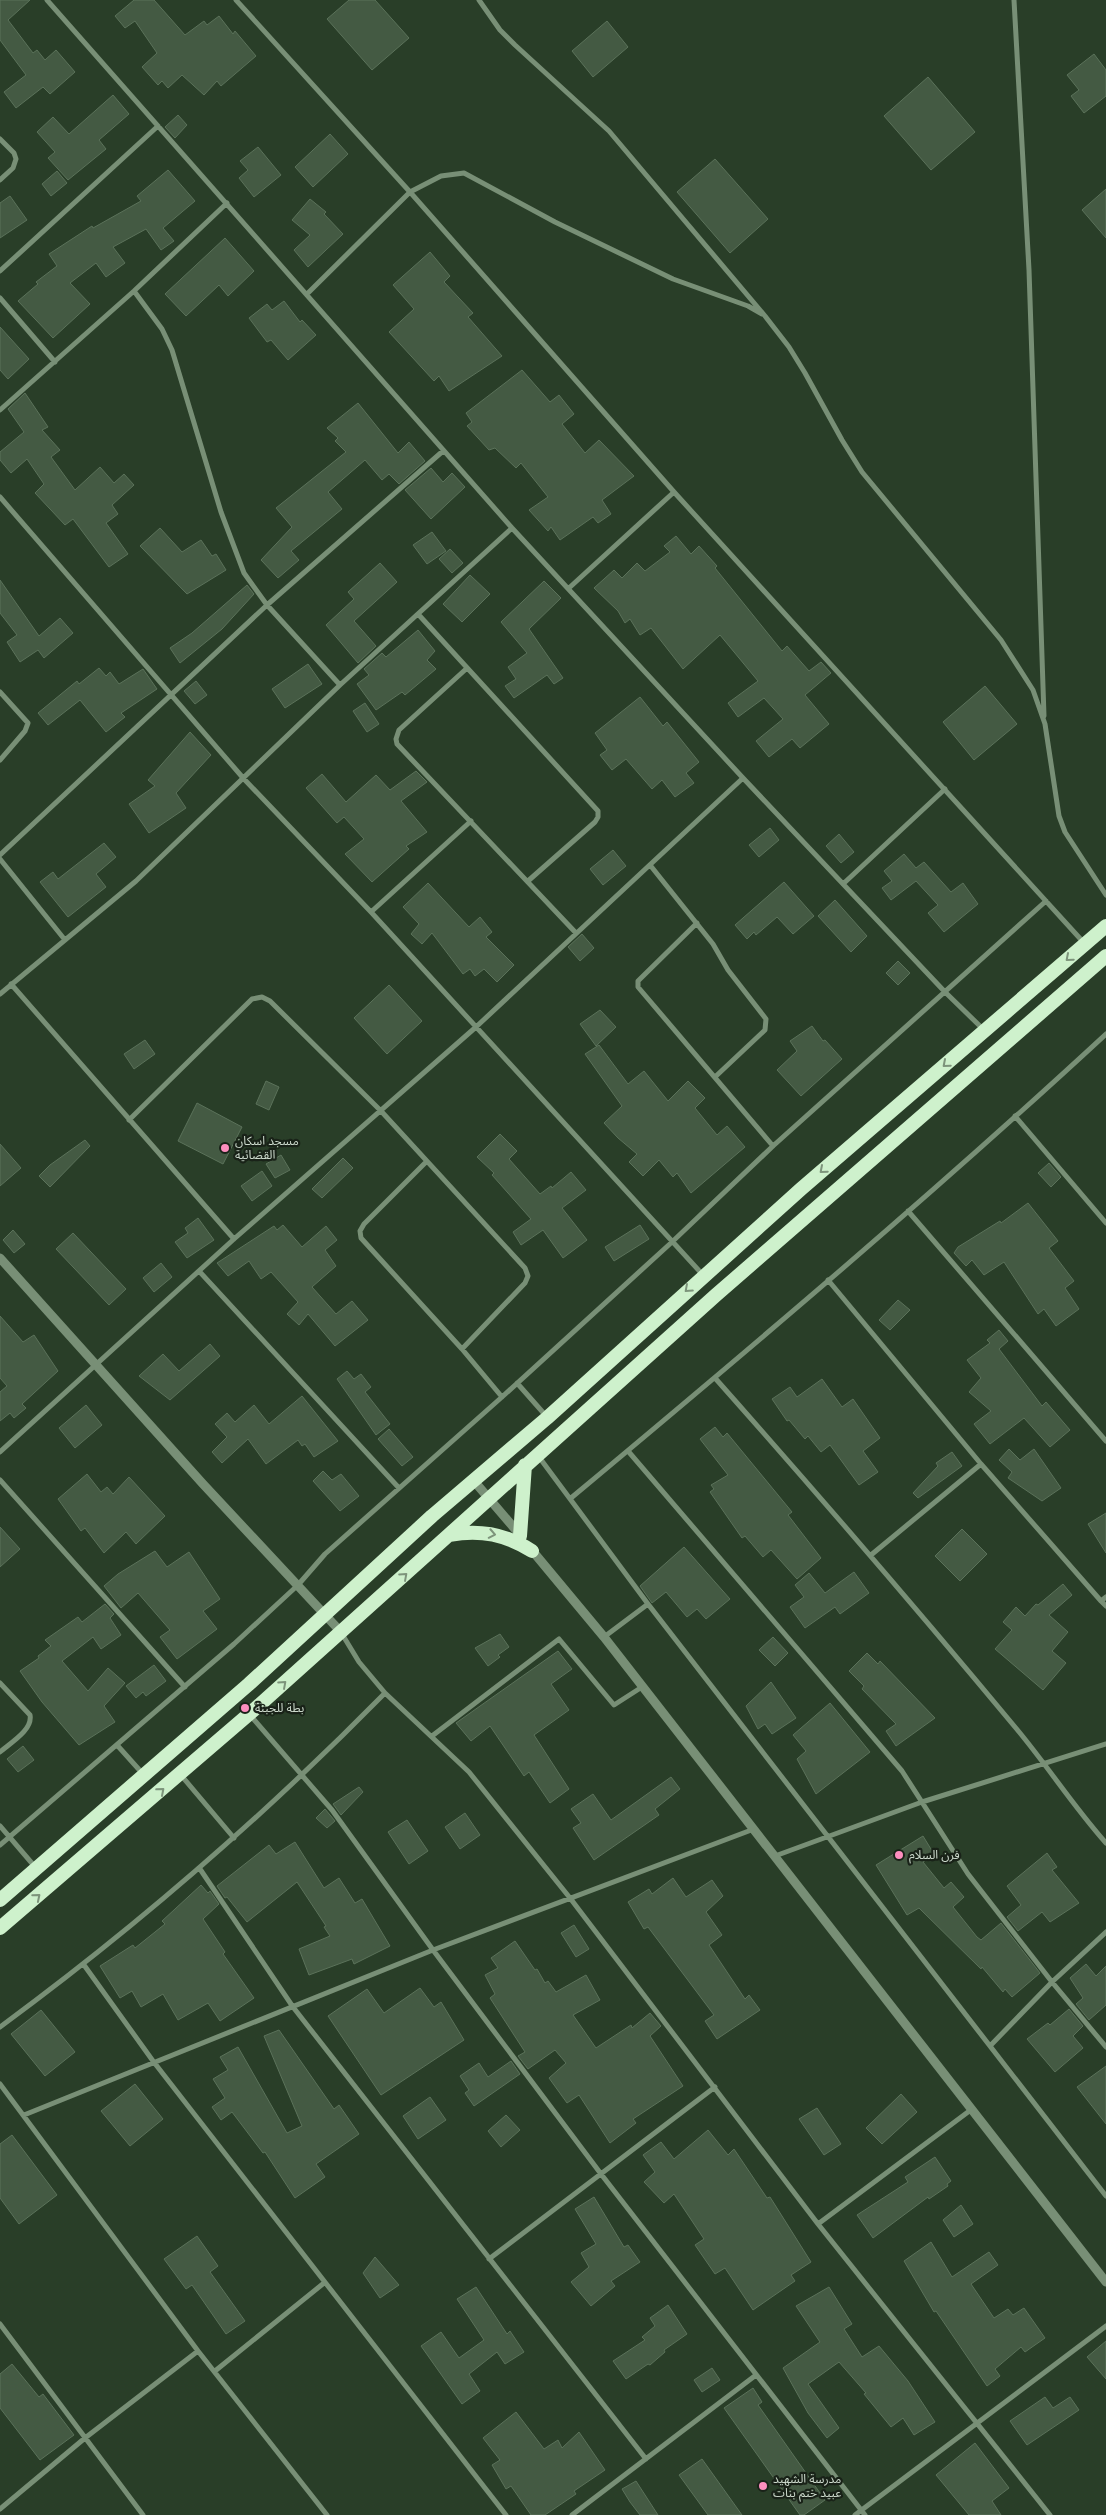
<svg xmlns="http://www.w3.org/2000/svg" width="1106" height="2515" font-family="Mulish,'Noto Sans Arabic',sans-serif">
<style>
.building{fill:#445a43;stroke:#5b725a}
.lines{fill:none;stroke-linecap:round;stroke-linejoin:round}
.minor{stroke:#788f76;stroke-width:5}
.tertiary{stroke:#788f76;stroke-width:9}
.trunk{stroke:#cef1cc;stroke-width:14}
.oneway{stroke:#7d947b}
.poi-dot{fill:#fd8ebe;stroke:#192218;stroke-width:2}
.labels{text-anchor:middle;stroke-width:4.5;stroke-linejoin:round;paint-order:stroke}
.poi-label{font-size:12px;fill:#cddacd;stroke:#192218;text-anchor:start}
</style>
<rect width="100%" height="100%" fill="#293e28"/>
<path class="building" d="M0 0H30L8 20 33 53 37 50 45 60 56 50 75 72 50 94 43 87 16 108 4 92 26 75 0 40Z
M134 0H154L185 35 204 21 207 25 219 16 233 34 235 31 256 56 221 86 217 81 204 95 182 75 168 88 162 81 158 85 142 67 157 53 135 21 125 28 115 16Z
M349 0H375L409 38 372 70 327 19Z
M607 21 628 47 593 77 572 51Z
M1094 54 1106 70V96L1084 113 1071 96 1079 90 1067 75Z
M928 77 975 132 931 170 884 116Z
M113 95 129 114 99 140 106 149 68 180 48 158 55 152 37 132 53 117 69 134Z
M178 115 187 125 175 138 165 127Z
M330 134 348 154 313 187 295 167Z
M258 147 281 175 254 197 239 178 248 170 240 161Z
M715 159 768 219 730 253 677 192Z
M168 170 195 201 163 228 174 241 161 250 146 229 113 247 125 263 106 277 96 263 70 283 90 304 53 338 18 301 38 284 36 282 57 266 49 254 92 226 93 228 141 201 137 196Z
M57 171 67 183 51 196 42 184Z
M1106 189V238L1082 210Z
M10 196 27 220 0 238V203Z
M310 199 326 212 324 214 343 234 308 267 294 250 310 235 292 220Z
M225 238 254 271 228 296 219 285 186 316 165 294Z
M430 252 450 276 444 282 473 313 468 317 502 356 449 391 439 376 434 381 389 332 414 309 393 285Z
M284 301 300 322 302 320 316 335 288 360 271 340 267 342 249 318 267 304 272 310Z
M0 327 29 359 8 379 0 370Z
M522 370 550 402 559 395 574 414 562 424 585 453 599 440 634 476 602 500 611 514 598 523 593 517 560 540 551 527 548 531 529 510 548 497 521 463 516 468 495 448 489 450 467 426 472 422 466 413Z
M25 393 48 427 42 430 60 450 51 457 75 490 100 467 114 483 124 474 134 485 112 505 118 514 106 523 128 554 109 567 73 519 65 525 35 493 44 484 27 459 11 473 0 460V452L24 432 8 409Z
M358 403 398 453 409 442 425 461 399 484 389 474 382 480 365 460 328 492 342 509 291 551 299 560 278 578 261 560 292 527 276 508 346 452 335 441 338 438 327 428Z
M431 468 443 482 452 473 465 487 431 519 405 490Z
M160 528 182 552 201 540 212 556 216 554 226 570 187 594 140 546Z
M432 532 446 551 427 564 413 545Z
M676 536 691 554 699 546 717 566 715 568 782 651 787 646 809 671 821 662 831 673 805 695 829 724 800 748 792 739 769 757 756 741 783 719 764 698 738 717 728 703 758 681 720 635 683 669 651 628 640 635 630 619 625 623 618 611 594 588 614 570 622 578 637 563 645 571 670 552 664 546Z
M450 549 463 563 452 573 439 559Z
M380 563 397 582 354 621 376 646 358 663 326 625 354 599 348 592Z
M470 575 490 594 462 622 443 604Z
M0 580 39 636 60 618 73 633 44 658 38 650 20 662 7 642 17 635 0 613Z
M544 581 561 598 529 629 563 678 554 684 547 675 514 698 505 686 516 679 508 667 527 653 501 622Z
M247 585 254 594 222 629 180 663 170 648 192 633Z
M418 630 435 651 427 660 436 669 405 695 402 692 376 710 357 684 369 675 364 669 382 653 386 657Z
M308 664 322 684 285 708 272 689Z
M99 668 106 676 110 672 119 684 143 669 157 689 121 713 125 717 106 732 80 700 48 725 38 713 77 681 79 684Z
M196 681 207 695 195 704 184 691Z
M985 686 1017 724 974 760 943 722Z
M640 697 663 726 667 722 699 762 686 773 694 783 675 797 662 780 652 789 626 759 612 770 600 755 607 750 595 733Z
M365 703 379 724 367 732 353 711Z
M190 732 211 755 176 793 186 808 149 833 129 804 155 786 148 780Z
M416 771 427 782 401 801 427 832 406 846 409 849 372 882 345 854 364 839 344 817 337 823 306 788 322 774 346 802 376 775 390 790Z
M770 828 779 840 759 857 749 845Z
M839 834 854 852 841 863 826 846Z
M104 843 116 857 96 874 106 887 68 917 40 882 53 872 58 879Z
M613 850 626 866 603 885 590 869Z
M904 854 916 868 924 862 951 892 963 883 978 904 944 932 928 913 938 905 916 881 891 900 882 888 892 881 884 871Z
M784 882 814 916 793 934 777 917 756 935 754 932 747 939 735 925Z
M428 883 469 927 480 917 492 932 486 937 514 965 497 982 484 969 475 976 470 969 463 974 432 933 422 944 411 934 419 924 403 907Z
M835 900 867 936 851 952 818 916Z
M582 934 594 948 580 961 568 947Z
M898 961 910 973 898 985 886 973Z
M389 985 422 1021 387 1054 354 1018Z
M600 1010 616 1027 596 1046 580 1024Z
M812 1026 823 1041 825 1040 842 1059 801 1096 777 1070 797 1051 790 1041Z
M145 1040 155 1054 134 1069 124 1054Z
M599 1045 628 1084 644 1071 668 1101 688 1081 705 1098 695 1108 717 1135 727 1126 745 1147 691 1193 677 1173 673 1177 659 1160 643 1176 629 1162 637 1154 618 1138 604 1123 622 1106 585 1054Z
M266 1081 279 1087 269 1110 256 1104Z
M197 1103 242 1127 223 1164 178 1141Z
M500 1134 517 1151 509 1159 540 1194 551 1186 552 1188 571 1172 586 1190 562 1208 587 1240 563 1258 543 1230 521 1245 513 1232 531 1219 492 1175 494 1173 477 1157Z
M85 1140 90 1146 50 1187 39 1176 50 1165Z
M0 1144 21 1168 0 1186Z
M281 1155 290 1170 275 1178 266 1164Z
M343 1158 353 1168 322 1198 312 1189Z
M1049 1163 1061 1177 1051 1187 1038 1173Z
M262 1171 272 1186 252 1201 241 1186Z
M1028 1203 1058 1241 1049 1248 1074 1281 1065 1288 1079 1309 1056 1326 1044 1309 1038 1314 1004 1262 984 1275 972 1260 966 1266 954 1253 958 1247 1000 1221 1001 1223Z
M198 1218 214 1240 187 1258 175 1242 188 1233 185 1228Z
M283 1225 302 1247 326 1226 337 1240 325 1250 336 1266 312 1287 336 1314 352 1301 368 1320 335 1346 308 1314 299 1325 287 1314 298 1302 271 1272 261 1279 249 1261 228 1276 217 1263 274 1226 277 1230Z
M640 1225 649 1239 614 1261 605 1247Z
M13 1230 25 1244 14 1253 3 1240Z
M73 1233 126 1289 109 1305 56 1249Z
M161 1263 172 1277 154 1292 143 1278Z
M898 1300 910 1310 890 1330 879 1320Z
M0 1316 23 1342 34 1335 58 1371 22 1404 26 1408 14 1418 10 1413 0 1421V1392L7 1386 0 1378Z
M999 1330 1008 1341 999 1349 1042 1406 1046 1402 1070 1430 1050 1447 1024 1418 990 1444 974 1424 991 1411 969 1392 981 1378 967 1360 990 1343 987 1340Z
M210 1344 220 1356 170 1400 139 1376 163 1354 179 1371Z
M347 1371 354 1379 361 1374 371 1387 365 1392 390 1424 376 1435 337 1379Z
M822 1379 842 1407 853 1399 880 1438 863 1451 878 1472 859 1485 830 1445 821 1452 808 1436 805 1439 789 1420 787 1421 772 1399 790 1387 797 1397Z
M302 1396 338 1441 314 1457 305 1444 302 1446 298 1440 266 1464 248 1439 222 1463 212 1452 227 1437 215 1424 227 1413 235 1422 254 1405 269 1424Z
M86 1405 102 1425 75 1448 59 1428Z
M715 1427 723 1437 727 1433 792 1512 788 1515 821 1558 797 1579 771 1550 763 1557 745 1536 742 1538 710 1492 714 1489 711 1485 728 1475 700 1439Z
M389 1429 413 1457 402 1466 378 1439Z
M1009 1449 1020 1460 1034 1449 1061 1488 1042 1501 1008 1478 1012 1472 999 1460Z
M952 1452 962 1466 918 1498 913 1493 938 1466 936 1463Z
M323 1471 332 1480 341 1474 359 1496 340 1511 313 1481Z
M87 1474 101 1492 107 1487 113 1494 129 1477 165 1516 136 1544 126 1532 104 1553 85 1528 81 1531 58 1499Z
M1106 1513V1553L1088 1524Z
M0 1527 20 1549 0 1567Z
M962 1529 987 1554 960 1581 935 1556Z
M684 1547 730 1599 706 1619 697 1609 687 1617 666 1592 652 1603 640 1586Z
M155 1551 167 1567 189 1552 220 1599 203 1611 217 1629 177 1659 160 1637 170 1630 138 1593 121 1608 104 1586 118 1574Z
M854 1572 869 1593 840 1614 835 1607 805 1628 790 1607 804 1597 795 1585 809 1573 825 1593Z
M1063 1584 1072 1595 1049 1615 1068 1632 1052 1651 1066 1663 1043 1690 995 1649 1012 1630 1003 1622 1016 1607 1025 1616 1036 1604 1038 1605Z
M105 1604 114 1614 110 1618 121 1635 101 1649 93 1637 62 1661 88 1691 108 1668 125 1683 104 1706 115 1722 79 1745 42 1702 20 1671 39 1658 38 1656 51 1646 45 1640 78 1617 82 1622Z
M500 1634 509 1647 498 1655 500 1657 488 1666 475 1648Z
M773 1637 788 1653 775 1666 759 1650Z
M558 1651 572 1669 551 1684 569 1710 534 1735 569 1789 550 1803 529 1772 524 1776 490 1726 471 1741 456 1723Z
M867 1653 878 1664 880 1661 935 1718 896 1746 886 1731 896 1724 862 1689 864 1686 849 1671Z
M154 1665 166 1681 146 1696 143 1692 136 1698 126 1686Z
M771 1682 796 1718 772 1734 765 1724 758 1729 746 1706Z
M830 1703 870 1752 816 1794 797 1759 806 1751 793 1735Z
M23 1746 34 1760 18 1772 7 1759Z
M671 1777 680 1789 655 1809 659 1815 594 1860 573 1828 581 1823 571 1809 593 1794 611 1820Z
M359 1787 363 1792 341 1815 333 1804Z
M325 1809 335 1821 327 1828 316 1818Z
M465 1813 480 1835 460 1849 445 1827Z
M407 1820 428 1851 409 1864 388 1832Z
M923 1836 934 1854 923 1862 944 1888 951 1882 964 1897 953 1907 977 1937 981 1940 1001 1923 1040 1973 1012 1997 1005 1989 1003 1992 982 1967 981 1969 919 1908 907 1915 876 1865Z
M295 1842 324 1888 339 1878 355 1903 362 1899 390 1946 354 1964 352 1959 309 1975 299 1949 330 1936 324 1927 326 1926 297 1882 247 1922 227 1897 225 1898 217 1886 269 1845 276 1854Z
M1047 1853 1057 1867 1052 1870 1079 1903 1050 1922 1042 1912 1018 1931 1007 1917 1021 1905 1007 1886Z
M673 1878 686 1897 712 1880 723 1896 706 1912 722 1935 709 1945 745 1999 749 1995 760 2010 717 2039 705 2021 714 2015 648 1927 644 1929 628 1902 649 1889 652 1894Z
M201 1885 208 1893 210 1891 219 1904 203 1919 225 1952 223 1954 254 1998 220 2021 208 2003 178 2020 163 1994 141 2007 132 1991 120 1998 100 1966 133 1945 135 1948 165 1924 162 1921Z
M574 1925 589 1949 576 1957 561 1933Z
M515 1941 535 1970 537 1969 545 1983 548 1981 556 1992 586 1975 600 2000 573 2015 596 2048 631 2025 632 2028 650 2013 661 2026 650 2036 683 2086 633 2119 636 2123 610 2143 579 2095 567 2103 549 2078 566 2063 555 2050 528 2069 518 2056 525 2052 490 1998 495 1994 485 1975 498 1968 491 1958Z
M1086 1964 1096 1976 1106 1966V2005L1089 2020 1076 2004 1083 1998 1070 1978Z
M420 1988 434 2007 441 2002 464 2040 381 2095 328 2016 367 1989 384 2013Z
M1069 2009 1083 2026 1073 2036 1083 2048 1055 2072 1027 2039 1048 2023 1050 2025Z
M41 2010 75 2052 45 2076 11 2034Z
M279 2030 334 2109 339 2105 359 2134 316 2164 325 2177 295 2198 265 2152 263 2153 232 2112 221 2120 212 2107 225 2098 213 2079 228 2070 220 2057 238 2047 287 2133 302 2126 264 2036Z
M511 2061 520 2074 474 2106 465 2093 469 2090 460 2076 479 2063 488 2077Z
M1106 2066V2124L1077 2087Z
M135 2084 163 2119 130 2146 101 2111Z
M901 2094 917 2112 882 2144 866 2128Z
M430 2097 446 2120 418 2139 403 2116Z
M817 2108 841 2144 824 2155 799 2119Z
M506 2115 520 2130 501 2147 488 2131Z
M708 2130 728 2155 734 2149 767 2198 770 2197 811 2262 791 2275 795 2281 753 2310 725 2268 715 2274 695 2245 704 2239 674 2194 664 2203 644 2182 655 2172 643 2155 661 2142 674 2159Z
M12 2135 57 2195 19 2224 0 2198V2144Z
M935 2157 951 2181 947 2184 948 2186 929 2199 928 2197 873 2238 857 2215 908 2182 905 2177Z
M594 2197 624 2247 628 2245 640 2262 611 2281 615 2286 591 2306 571 2282 589 2267 581 2253 596 2244 575 2209Z
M961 2205 973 2224 954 2237 943 2220Z
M197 2236 218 2266 210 2272 245 2321 226 2334 192 2285 186 2289 164 2259Z
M931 2242 952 2277 989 2252 998 2265 971 2284 994 2318 1008 2309 1013 2315 1024 2308 1045 2338 1025 2352 1021 2347 995 2369 1000 2376 987 2386 936 2311 934 2312 904 2261Z
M375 2257 399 2285 380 2298 363 2273Z
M476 2287 507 2334 510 2331 524 2352 505 2364 497 2352 469 2374 480 2391 462 2404 421 2346 441 2332 459 2358 484 2340 457 2299Z
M829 2287 852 2324 844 2329 862 2357 879 2346 908 2381 935 2422 914 2435 903 2418 891 2427 864 2394 866 2393 839 2362 808 2384 839 2428 827 2438 808 2413 783 2368 820 2342 796 2306Z
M668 2305 687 2334 664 2350 665 2352 650 2365 648 2364 626 2379 613 2361 645 2340 642 2337 655 2326 650 2318Z
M1106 2341V2379L1087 2357Z
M12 2364 39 2397 43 2394 74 2435 40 2460 0 2408V2374Z
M712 2368 720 2380 702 2392 694 2380Z
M753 2388 762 2402 758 2405 825 2500 804 2515H800L724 2408Z
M1045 2397 1053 2408 1070 2397 1079 2410 1027 2445 1010 2421Z
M516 2412 544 2449 558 2440 562 2448 579 2432 605 2470 574 2491 576 2494 545 2515H531L511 2486 506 2489 492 2465 500 2460 483 2438Z
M975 2443 1009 2488 992 2501 1001 2515H969L936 2475Z
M702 2459 742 2515H708L679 2475Z
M636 2481 658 2515H640L630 2502 622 2489Z"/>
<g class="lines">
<path class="minor" d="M47 0 512 528 743 778 945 992 984 1030
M236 0 410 192 674 492 1085 944
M479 0 500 30 515 45 609 131 765 316 789 347 805 373 842 440 862 472 1001 640 1033 690 1045 724 1059 816 1065 832 1106 895
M1014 0 1029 270 1044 716
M0 139 14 153 16 159 13 168 0 180
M0 271 158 126
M134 291 162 329 172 350 221 512 244 573 267 605 340 685
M307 294 410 192 441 176 464 173 555 222 673 279 748 306 762 314
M0 298 55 362
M0 410 134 291 227 203
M0 497 244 779 371 912 703 1275
M569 588 674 492
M418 614 598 811V817L595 822 528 881
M466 669 399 730 396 739 397 744 576 933
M0 692 28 723 25 731 0 760
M0 855 267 605 443 451
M0 859 65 940
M650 865 713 944 728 970 766 1019 765 1030 715 1077
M843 884 945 789
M371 912 471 821
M697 923 638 981V987L773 1146
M11 984 234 1239
M0 994 136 881 340 685 512 528
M1015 1116 1106 1223
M129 1120 252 999 262 997 270 1001 381 1111 525 1268 528 1276 525 1283 462 1349
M426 1162 364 1224 360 1231 361 1238 462 1349 502 1397
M908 1211 1106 1441
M199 1271 399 1488
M828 1280 981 1464 1101 1601
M715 1378C817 1493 917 1609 1015 1727 1047 1765 1073 1806 1106 1843
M517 1383 547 1417
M628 1451 902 1771 968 1874 1052 1982 1106 2047
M0 1452 234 1239 476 1027 743 778
M539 1457 648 1604 1106 2196
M0 1480 185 1687
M571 1498C752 1347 933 1194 1106 1034
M871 1555 981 1464
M1106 1597 1101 1601 1106 1606
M342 1634 359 1662 385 1693 469 1772 570 1898 818 2224 1050 2515
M604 1637 648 1604
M0 1683 30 1715C33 1730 10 1743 0 1752
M250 1715 332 1810 433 1950 601 2174 865 2515
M432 1736 559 1639 614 1705 642 1687
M117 1745 143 1774
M180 1774 234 1838
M0 1826 36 1868
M0 1845 234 1644 298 1585 325 1554 502 1397 672 1242 773 1146 1046 901
M775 1856 922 1802 1106 1744
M200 1869 293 2007 646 2459
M84 1965 153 2061 506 2515
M0 2027C139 1925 264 1816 385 1693
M990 2046 1052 1982 1106 1932
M0 2084 198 2351 327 2515
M24 2115 433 1950 754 1829
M818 2224 972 2109
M489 2259 715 2087
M0 2324 143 2515
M215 2371 324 2283
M0 2509 85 2438 198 2351
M572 2515 756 2375
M855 2515 1106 2326"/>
<path class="tertiary" d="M0 1258 203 1484 341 1632
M474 1481 521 1536
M530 1548 604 1637 1106 2282"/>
<path class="trunk" d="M450 1535C480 1529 506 1534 532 1551
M520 1536 525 1465
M0 1900 249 1684 432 1516 547 1418 801 1189 1106 926
M0 1928 256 1708 716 1295 1106 956"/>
</g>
<defs><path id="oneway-chevron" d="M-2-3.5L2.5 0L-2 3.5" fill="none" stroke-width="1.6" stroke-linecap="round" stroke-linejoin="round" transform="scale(1.25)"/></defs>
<g class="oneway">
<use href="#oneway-chevron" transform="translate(1069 958) rotate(139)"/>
<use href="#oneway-chevron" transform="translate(946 1064) rotate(139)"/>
<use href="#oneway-chevron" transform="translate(823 1170) rotate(139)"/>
<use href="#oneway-chevron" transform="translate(688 1289) rotate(138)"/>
<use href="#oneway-chevron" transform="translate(492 1534) rotate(11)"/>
<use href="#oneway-chevron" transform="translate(404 1576) rotate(-42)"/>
<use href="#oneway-chevron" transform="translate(283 1684) rotate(-42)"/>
<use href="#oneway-chevron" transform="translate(161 1791) rotate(-41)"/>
<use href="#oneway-chevron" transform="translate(37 1897) rotate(-40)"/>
</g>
<g class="poi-dot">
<circle cx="225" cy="1148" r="5"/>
<circle cx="245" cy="1708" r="5"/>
<circle cx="899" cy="1855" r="5"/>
<circle cx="763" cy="2486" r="5"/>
</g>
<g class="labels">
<g class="poi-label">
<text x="235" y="1145">مسجد اسكان<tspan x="235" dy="14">القضائية</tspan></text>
<text x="255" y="1712">بطة للجبنة</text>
<text x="909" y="1859">فرن السلام</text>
<text x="773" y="2483">مدرسة الشهيد<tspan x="773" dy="14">عبيد ختم بنات</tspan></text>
</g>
</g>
</svg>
